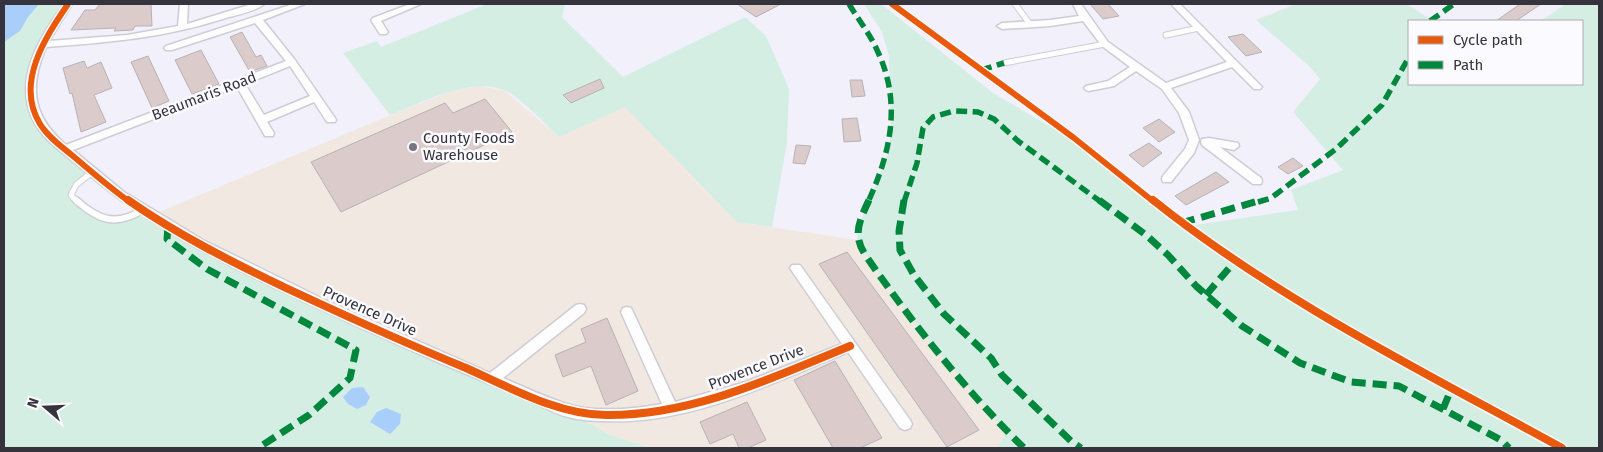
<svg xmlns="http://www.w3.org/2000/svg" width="1603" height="452" font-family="'Fira Sans',sans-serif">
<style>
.industrial{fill:#f1e8e2}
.green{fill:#d4eee3}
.water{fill:#aacefa}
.building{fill:#dbcbcb;stroke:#b7b2b5}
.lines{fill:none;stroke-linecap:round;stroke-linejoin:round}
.lane-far1-casing{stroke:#cecdd5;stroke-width:7}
.lane-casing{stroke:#cecdd5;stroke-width:9}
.street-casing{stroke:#cecdd5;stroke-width:3}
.lane-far1{stroke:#fdfdfe;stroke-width:5}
.lane{stroke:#fdfdfe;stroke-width:6}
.street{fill:#fdfdfe;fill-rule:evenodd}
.quiet-far1{stroke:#00873e;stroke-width:5.5;stroke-dasharray:11 5.5;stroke-linecap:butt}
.quiet{stroke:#00873e;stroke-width:7;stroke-dasharray:14 7;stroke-linecap:butt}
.cycleway-far1-casing{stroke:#fbfafe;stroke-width:9}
.cycleway-casing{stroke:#fbfafe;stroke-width:11}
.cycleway-far1{stroke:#e8590c;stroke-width:6}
.cycleway{stroke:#e8590c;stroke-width:8}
.poi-dot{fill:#77767e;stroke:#fbfafe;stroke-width:2}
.labels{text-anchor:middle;stroke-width:5;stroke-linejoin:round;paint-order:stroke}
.street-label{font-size:15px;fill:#35343c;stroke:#fbfafe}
.poi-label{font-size:15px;fill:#35343c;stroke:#fbfafe;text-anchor:start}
</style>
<rect width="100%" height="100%" fill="#f2f0fa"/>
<path class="industrial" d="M481 86 505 91 559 137 625 106 737 222 857 240 871 264 933 346 1007 432 997 448H650L608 434 568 411 387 335 150 216 405 109 455 90Z"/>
<path class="green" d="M4 4H68L48 33 32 73 37 118 91 173 71 195 110 221 143 210 241 266 568 411 608 434 650 448H4Z
M487 4H565L562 17 623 77 745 17 766 36 789 89 787 142 772 227 737 222 625 107 559 137C545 124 522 99 506 91 473 75 421 103 390 115L343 53 377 41 381 47Z
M864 4H881L993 93 1080 144 1195 225 1298 210 1291 190 1343 170 1293 112 1320 79 1309 66 1256 20 1296 4H1407L1433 21H1409V84H1582V21H1540L1566 4H1599V448H997L1007 432 933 346 871 264 857 240 859 225 888 154 891 132 889 56 882 32Z"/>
<path class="water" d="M4 4H39L28 17 20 31 4 42Z
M363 387 370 397 366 405 357 409 348 404 343 397 352 388Z
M386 408 401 414 400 424 390 434 370 422 377 412Z"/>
<path class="building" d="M100 4H151L152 26H135L133 30 114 31 116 28 71 30 85 10H95Z
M737 4H781L756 17Z
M1090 4H1108L1119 16 1103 19Z
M1520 4H1541L1516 21H1496Z
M242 32 256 57 261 55 267 66 250 72 230 37Z
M1243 34 1262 52 1246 56 1228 37Z
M201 50 219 84 192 94 175 60Z
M148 56 169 101 152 108 131 62Z
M84 61 87 68 101 62 112 88 94 95 106 122 81 132 72 93 70 94 63 68Z
M600 79 604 88 571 103 563 95Z
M850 80H862L865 96 852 97Z
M485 99 512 132 341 212 311 162 445 103 453 113Z
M857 118 861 141 844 142 842 119Z
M1159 119 1175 132 1159 142 1143 128Z
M1149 143 1162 153 1143 167 1129 155Z
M796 145 811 146 805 164 793 163Z
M1293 158 1303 166 1288 174 1278 167Z
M1216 172 1229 182 1186 205 1175 196Z
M847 252 979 430 947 447 819 264Z
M607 318 638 391 606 405 591 366 563 377 555 355 586 342 581 329Z
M835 361 882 438 860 448H833L794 380Z
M747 402 766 440 748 448H739L733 434 710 444 700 422Z"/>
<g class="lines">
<defs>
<path id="lane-far1" d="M1015 4 1030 24
M1166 35 1199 28
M1004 63 1105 44
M77 202 71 195 76 185 91 173"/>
<path id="lane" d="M76 200C99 221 116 226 143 210"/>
<path id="street" d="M64 4H72L49 41 127 35 178 26 180 4H188L187 24 252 4H264C256 11 240 14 229 17 165 38 112 42 46 47 29 87 32 116 66 145L286 61 255 23 172 50H166L164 48 166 46 293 4H305L263 20 295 60 335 118 336 120 335 122H327L314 102 267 122 274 133 273 136H265L237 87 73 150 124 192 203 240 321 298 490 373 576 305 580 304 584 305 586 309 584 313 503 378C524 387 545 397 567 404 593 413 635 409 662 404L621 312 623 308 627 307 631 308 633 312 675 402 746 382 842 344 792 271 790 268 792 265H800L910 420 912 424 910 428 905 430 900 428 848 352C771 384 689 425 604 421 593 421 579 420 568 417 555 414 542 406 530 401 499 388 469 375 438 362 384 339 331 314 277 289 205 254 135 217 75 163 59 150 41 138 32 118 14 77 40 37 64 4ZM290 66 310 96 264 115 245 84Z
M410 4H421L381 21 388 32 386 34H380L371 20 373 18Z
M1073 4H1081L1108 42 1166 83 1227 62 1171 4H1180L1262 87 1260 89H1254L1232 67 1171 88 1189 112 1199 140 1194 153 1171 182H1163L1162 179 1163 176 1185 149 1189 140 1179 113 1162 89 1136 71 1114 86 1089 91 1086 90 1084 88 1086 86 1108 81 1130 67 1102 46 1083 21 1050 26 1002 29 997 26 1002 23 1050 20 1079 16Z
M1209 138 1238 143 1239 146 1234 150 1220 147 1261 178 1262 181 1261 184H1253L1202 145 1201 142 1202 139Z"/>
</defs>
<use href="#lane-far1" class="lane-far1-casing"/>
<use href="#lane" class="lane-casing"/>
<use href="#street" class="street-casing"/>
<use href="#lane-far1" class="lane-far1"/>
<use href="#lane" class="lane"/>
<use href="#street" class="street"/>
<path class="quiet-far1" d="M849 4C858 19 870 34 877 50 902 102 891 152 868 202
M1430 21 1454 4
M981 70 1004 63
M904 202 917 163 923 128 933 117 954 111 978 112 994 119 1018 141 1101 202
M1258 202 1271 198 1336 149 1382 105 1409 57"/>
<path class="quiet" d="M869 200C859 222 852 235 866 256 913 324 965 390 1024 448
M904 200 899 231 900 250 914 275 944 314 991 358 1002 375 1071 441 1081 448
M1099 200 1146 235 1168 255 1196 286 1242 326 1300 363 1351 382 1399 386 1501 440 1509 448
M1181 223 1262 200
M168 226 167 239 207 269 356 350 350 378 309 415 258 448
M1206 295 1236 260
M1443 409 1452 387"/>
<defs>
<path id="cycleway-far1" d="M68 4C45 38 15 83 40 124 48 137 61 146 73 156 92 172 110 188 130 202
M892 4 1074 138 1154 202"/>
<path id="cycleway" d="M128 200C178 235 232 262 286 288 346 316 405 343 466 368 509 387 558 415 606 415 692 416 772 378 850 346
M1153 200C1278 300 1422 371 1562 448"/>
</defs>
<use href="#cycleway-far1" class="cycleway-far1-casing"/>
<use href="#cycleway" class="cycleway-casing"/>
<use href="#cycleway-far1" class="cycleway-far1"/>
<use href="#cycleway" class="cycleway"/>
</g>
<circle class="poi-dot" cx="413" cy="147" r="5"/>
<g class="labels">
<g class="street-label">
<text transform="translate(204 96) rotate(-21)" y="5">Beaumaris Road</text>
<text transform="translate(370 311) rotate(24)" y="5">Provence Drive</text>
<text transform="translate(756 367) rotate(-21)" y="5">Provence Drive</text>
</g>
<g class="poi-label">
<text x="423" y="143">County Foods<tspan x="423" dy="17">Warehouse</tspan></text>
</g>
</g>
<rect width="1603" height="452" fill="none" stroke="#35343c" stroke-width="10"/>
<rect x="1408" y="20" width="175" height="65" fill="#fbfafe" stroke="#acabb0"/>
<rect x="1418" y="36" width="25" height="8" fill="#e8590c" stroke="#acabb0"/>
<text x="1453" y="45" font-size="15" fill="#35343c">Cycle path</text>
<rect x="1418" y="61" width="25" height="8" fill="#00873e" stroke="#acabb0"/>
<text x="1453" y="70" font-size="15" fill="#35343c">Path</text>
<g transform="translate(45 407) rotate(289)" stroke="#fbfafe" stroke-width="4" paint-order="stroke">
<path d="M0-4L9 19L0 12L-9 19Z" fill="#35343c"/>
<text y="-8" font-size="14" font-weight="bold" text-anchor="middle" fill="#35343c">N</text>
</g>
</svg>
